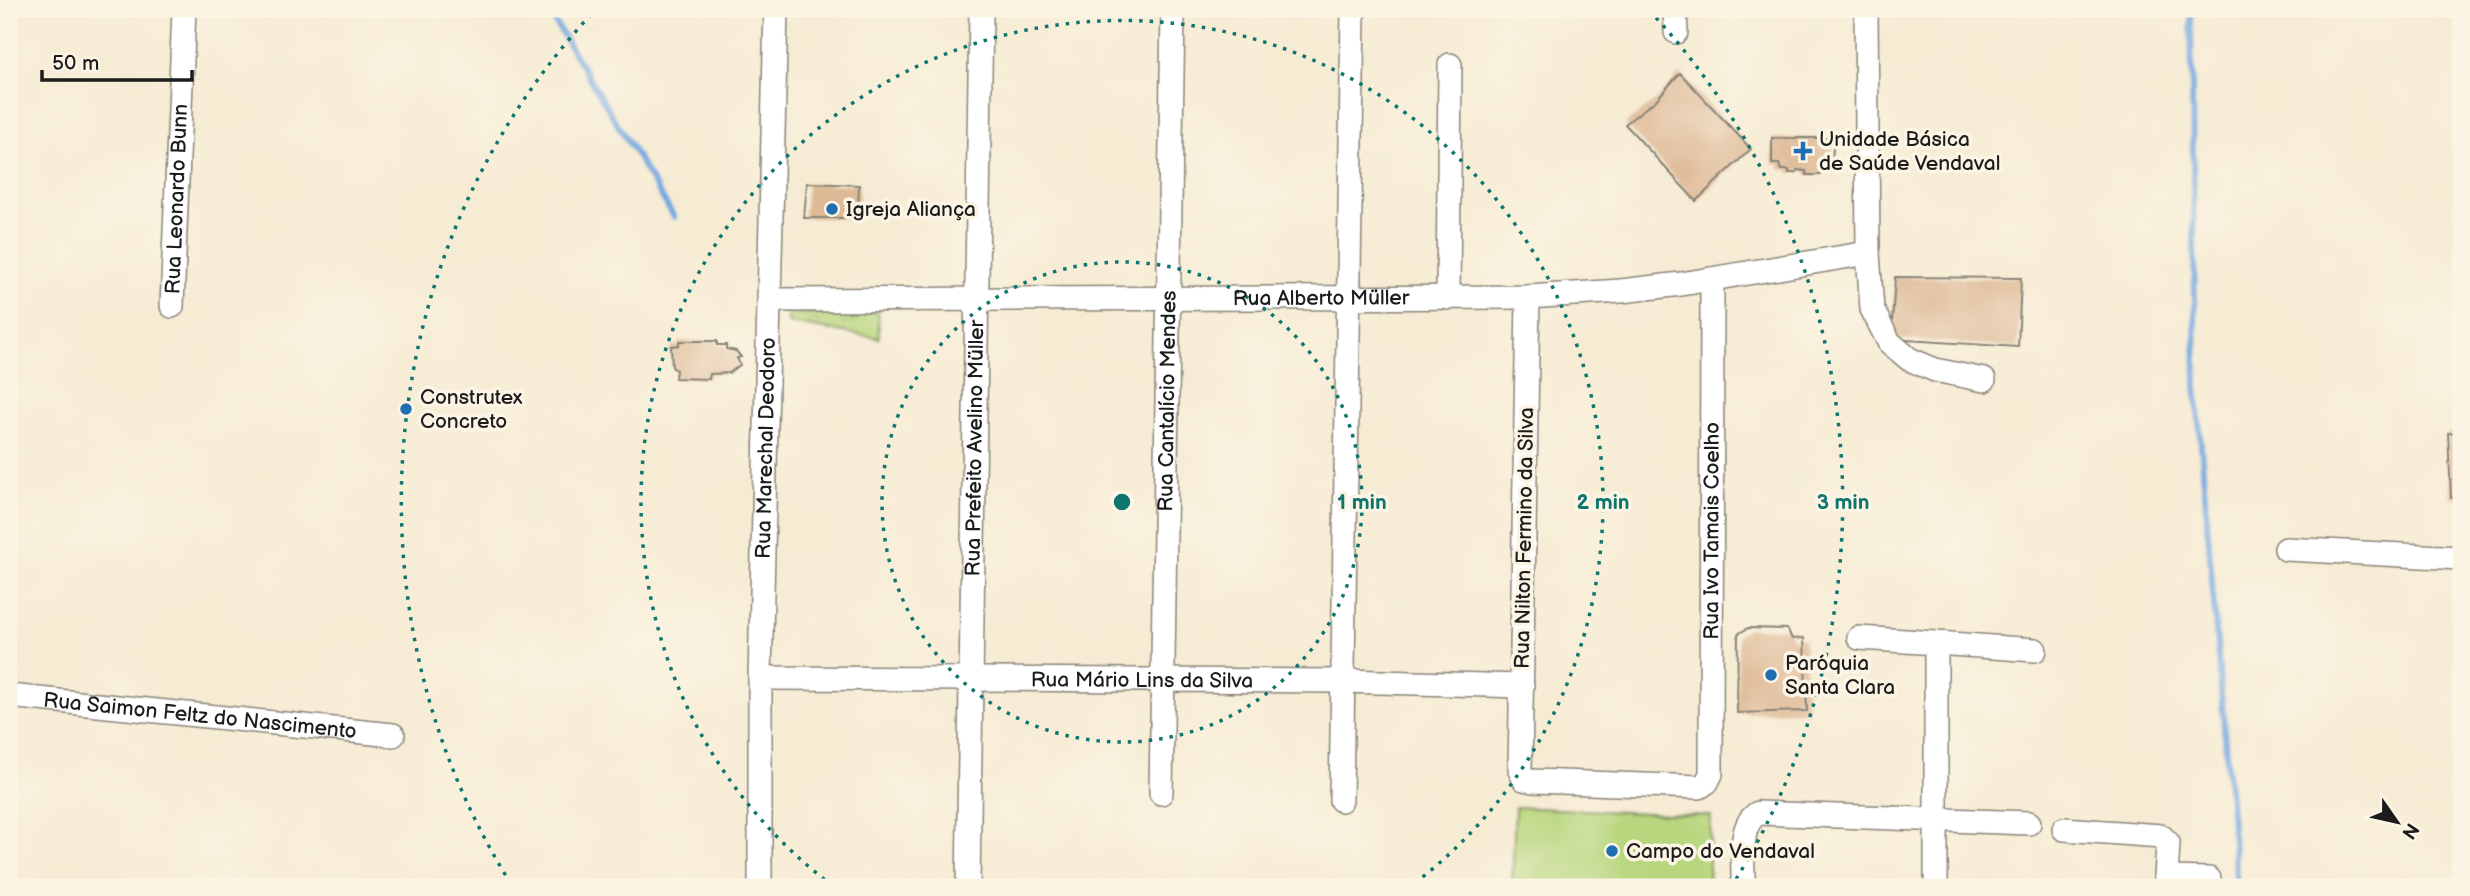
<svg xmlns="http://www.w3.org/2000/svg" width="2470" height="896" font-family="'Balsamiq Sans',sans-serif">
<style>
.park{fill:url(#park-crowns);stroke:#6a794c;stroke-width:2}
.pitch{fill:#b7d67d;stroke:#6a794c;stroke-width:2}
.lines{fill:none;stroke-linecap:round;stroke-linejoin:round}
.stream{stroke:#73a8e0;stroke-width:6}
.building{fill:#deba97}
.minor-casing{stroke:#898478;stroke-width:26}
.minor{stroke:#fff;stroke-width:23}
.ring{fill:none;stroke:#0f766e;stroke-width:3.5;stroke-dasharray:3.5 7}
.poi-dot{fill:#1f6fb2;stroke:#fcf5e5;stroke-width:2.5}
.labels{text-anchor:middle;stroke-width:7;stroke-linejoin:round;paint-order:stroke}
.poi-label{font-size:21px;fill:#1c1c1c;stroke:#fcf5e5;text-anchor:start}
.street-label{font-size:21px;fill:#1c1c1c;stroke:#fcf5e5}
.centre{fill:#0f766e;stroke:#fcf5e5;stroke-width:3.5}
.ring-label{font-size:21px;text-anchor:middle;font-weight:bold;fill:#0f766e;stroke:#fcf5e5;stroke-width:7;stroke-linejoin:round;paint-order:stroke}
</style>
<defs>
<pattern id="park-crowns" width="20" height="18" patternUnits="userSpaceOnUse" patternTransform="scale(1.75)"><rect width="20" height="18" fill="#b7d67d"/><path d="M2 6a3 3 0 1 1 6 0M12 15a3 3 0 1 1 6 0" fill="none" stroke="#9db76b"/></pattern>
</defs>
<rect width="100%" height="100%" fill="#fcf5e5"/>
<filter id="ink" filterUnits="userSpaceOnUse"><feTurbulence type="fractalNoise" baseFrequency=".0143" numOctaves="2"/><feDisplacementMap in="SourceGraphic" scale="14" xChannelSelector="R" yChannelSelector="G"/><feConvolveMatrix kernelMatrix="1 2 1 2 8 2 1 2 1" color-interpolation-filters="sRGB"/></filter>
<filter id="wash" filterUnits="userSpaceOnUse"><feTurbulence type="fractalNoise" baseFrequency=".00686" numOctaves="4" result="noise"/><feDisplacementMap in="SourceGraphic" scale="28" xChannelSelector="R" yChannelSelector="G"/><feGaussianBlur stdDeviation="1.57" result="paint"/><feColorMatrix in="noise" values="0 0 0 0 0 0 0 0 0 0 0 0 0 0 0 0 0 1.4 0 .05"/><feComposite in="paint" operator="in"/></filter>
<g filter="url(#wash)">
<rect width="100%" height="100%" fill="#f6ebd3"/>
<path class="park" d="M878 312 879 338 788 323V314Z"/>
<path class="pitch" d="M1515 807 1711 816 1708 887H1512Z"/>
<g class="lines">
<path class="stream" d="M547 9 674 217
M2191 9 2196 385 2237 887"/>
</g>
<g id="blocks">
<path class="building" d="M1680 73 1751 149 1696 201 1625 124 1656 100Z
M1772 138H1834L1831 170H1822L1820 175H1807L1806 171 1797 170 1796 173H1789V170H1781L1779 164H1772Z
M807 183 859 185 858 218H804Z
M1895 277 2021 278 2018 347 1891 339Z
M679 341H717V345H726V349L736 351 741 357 737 358 740 365 729 373 710 374 709 379 675 378 676 370 672 367 671 346 679 345Z
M2461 432V497L2451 498 2448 433Z
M1748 628 1787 629 1792 639 1804 638 1807 711 1737 713 1738 634Z"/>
</g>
</g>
<g filter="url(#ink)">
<use href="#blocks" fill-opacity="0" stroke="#898478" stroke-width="2"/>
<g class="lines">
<defs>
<g id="minor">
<path d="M1675 9 1676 32"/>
<path d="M1866 9 1868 253 1872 309 1889 342 1909 359 1935 370 1984 380"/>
<path id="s1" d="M1528 297 1520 770 1524 779 1533 781 1700 787 1707 782 1711 774 1712 279"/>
<path d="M1448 298 1450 65"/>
<path id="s2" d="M770 300 1528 297 1621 291 1681 284 1868 253"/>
<path id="s3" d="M172 306 184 9"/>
<path d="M2286 549 2461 558"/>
<path d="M1859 638 1936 643V887"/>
<path d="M1936 643 2035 650"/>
<path id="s4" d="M760 678 1343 681 1522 686"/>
<path id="s5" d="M9 696 393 735"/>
<path id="s6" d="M1161 793 1173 9"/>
<path d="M1341 800 1353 9"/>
<path d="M2064 829 2161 836 2168 843 2166 878"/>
<path id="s7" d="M760 887V678L776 9"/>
<path id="s8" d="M968 887 981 9"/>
<path d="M1743 887C1744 866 1737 825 1758 813L2029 823"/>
<path d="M2166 887V878L2209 879"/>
</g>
</defs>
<use href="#minor" class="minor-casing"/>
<use href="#minor" class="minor"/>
</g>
</g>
<g class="ring">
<circle cx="1122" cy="502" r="240"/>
<path d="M833 886A481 481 0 1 1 1411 886"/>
<path d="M511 884A721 721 0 0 1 595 10M1649 10A721 721 0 0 1 1733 884"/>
</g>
<g class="poi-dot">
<path d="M1799.5 140.5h7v7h7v7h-7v7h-7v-7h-7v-7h7z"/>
<circle cx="832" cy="209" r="7"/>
<circle cx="406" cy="409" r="7"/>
<circle cx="1771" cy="675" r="7"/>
<circle cx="1612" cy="851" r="7"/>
</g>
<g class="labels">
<g class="poi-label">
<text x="1819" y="146">Unidade Básica<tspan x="1819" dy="24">de Saúde Vendaval</tspan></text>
<text x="846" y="216">Igreja Aliança</text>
<text x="420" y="404">Construtex<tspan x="420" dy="24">Concreto</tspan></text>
<text x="1785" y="670">Paróquia<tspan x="1785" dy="24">Santa Clara</tspan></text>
<text x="1626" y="858">Campo do Vendaval</text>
</g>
<g class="street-label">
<text dy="7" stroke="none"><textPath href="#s3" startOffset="107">Rua Leonardo Bunn</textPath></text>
<text dy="7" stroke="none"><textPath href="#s2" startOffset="551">Rua Alberto Müller</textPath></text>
<text dy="7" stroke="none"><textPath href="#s6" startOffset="392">Rua Cantalício Mendes</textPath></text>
<text dy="7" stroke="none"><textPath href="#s7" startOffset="439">Rua Marechal Deodoro</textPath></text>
<text dy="7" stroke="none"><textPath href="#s8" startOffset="439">Rua Prefeito Avelino Müller</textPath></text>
<text dy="7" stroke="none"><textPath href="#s1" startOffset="920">Rua Ivo Tamais Coelho</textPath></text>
<text transform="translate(1524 538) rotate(-89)" y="7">Rua Nilton Fermino da Silva</text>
<text dy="7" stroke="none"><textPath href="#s4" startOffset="382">Rua Mário Lins da Silva</textPath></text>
<text dy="7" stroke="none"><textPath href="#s5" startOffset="192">Rua Saimon Feltz do Nascimento</textPath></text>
</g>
</g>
<circle cx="1122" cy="502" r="10" class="centre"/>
<g class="ring-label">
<text x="1362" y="509">1 min</text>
<text x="1603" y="509">2 min</text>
<text x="1843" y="509">3 min</text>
</g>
<rect width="2470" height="896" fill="none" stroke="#fcf5e5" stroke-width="35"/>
<g transform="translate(2397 822) rotate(124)" stroke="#fcf5e5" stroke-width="5" paint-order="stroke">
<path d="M0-5L12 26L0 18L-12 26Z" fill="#1c1c1c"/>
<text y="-10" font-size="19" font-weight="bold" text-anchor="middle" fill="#1c1c1c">N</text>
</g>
<path d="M42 70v10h150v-10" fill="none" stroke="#1c1c1c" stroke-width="3.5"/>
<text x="52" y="70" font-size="21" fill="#1c1c1c" stroke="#fcf5e5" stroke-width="5" paint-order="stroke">50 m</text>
</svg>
